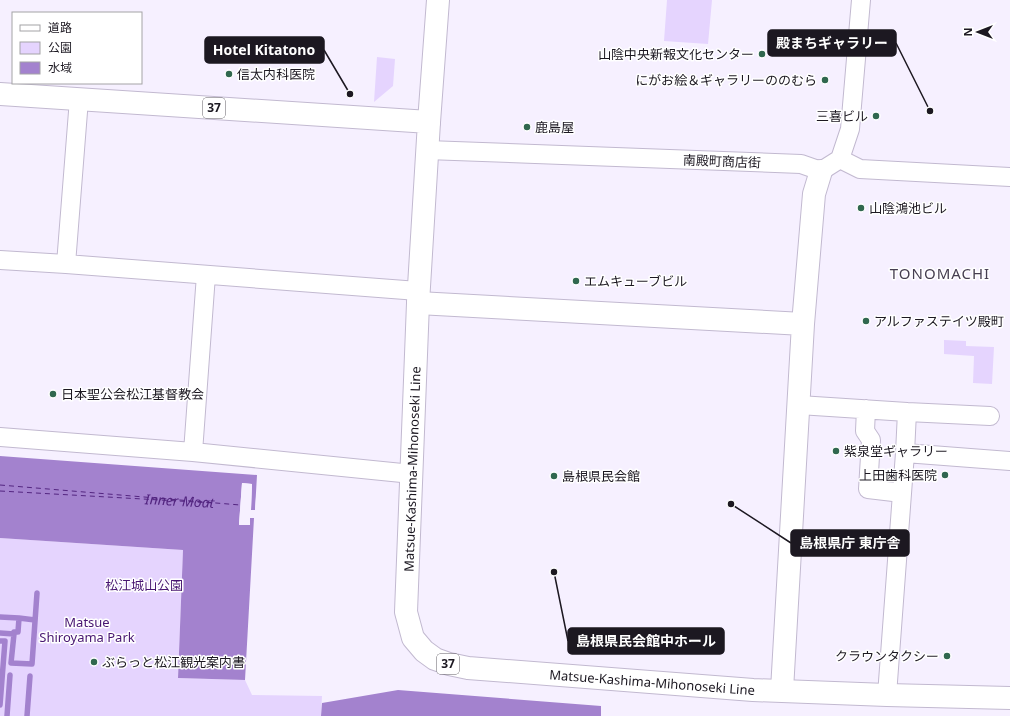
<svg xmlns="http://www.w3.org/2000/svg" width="1010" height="716" font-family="'Noto Sans','Noto Sans JP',sans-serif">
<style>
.green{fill:#e5d4fe}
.water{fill:#a382ce}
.pier{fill:#f6f0ff}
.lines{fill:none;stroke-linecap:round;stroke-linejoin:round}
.stream{stroke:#a382ce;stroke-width:5.5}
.ferry{stroke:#532580;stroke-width:1;stroke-dasharray:5 4;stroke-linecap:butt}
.street-casing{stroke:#c2b9d0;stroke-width:20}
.secondary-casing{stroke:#c2b9d0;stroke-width:24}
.primary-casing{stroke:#c2b9d0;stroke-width:24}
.street{stroke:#fff;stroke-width:18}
.secondary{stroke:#fff;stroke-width:22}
.primary{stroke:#fff;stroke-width:22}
.poi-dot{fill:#30674e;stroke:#fff;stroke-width:1.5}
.labels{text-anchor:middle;stroke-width:3;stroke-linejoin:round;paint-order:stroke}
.shield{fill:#fff;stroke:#605d64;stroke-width:1}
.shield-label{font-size:12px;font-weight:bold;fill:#1c1821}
.poi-label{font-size:13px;fill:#1c1821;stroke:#fff;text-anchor:start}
.street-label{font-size:13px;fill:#1c1821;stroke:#fff}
.park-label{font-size:13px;fill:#471571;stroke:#fff}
.water-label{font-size:14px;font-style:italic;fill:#532580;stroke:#fff}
.quarter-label{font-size:15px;letter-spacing:1px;fill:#463e51;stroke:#fff}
.leader{fill:none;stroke:#1c1821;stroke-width:1.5}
.callout-dot{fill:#1c1821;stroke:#fff;stroke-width:1.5}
.callout{fill:#1c1821;stroke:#1c1821;stroke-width:1.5}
.callout-label{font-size:14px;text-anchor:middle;font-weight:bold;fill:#fff}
</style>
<rect width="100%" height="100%" fill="#f6f0ff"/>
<path class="green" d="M667 0H712L708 44 664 41Z
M377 57 395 59 393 86 374 102Z
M944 340 966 341V346L994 347 992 384 973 383 974 356 944 354Z
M0 538 183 550 178 678 245 680 252 695 322 696 321 716H0Z"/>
<path class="water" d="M0 456 257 475 255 510H251L252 484 242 483 239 524 250 525V518H254L245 680 178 678 183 550 0 538Z
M398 690 601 706V716H321L322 703Z"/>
<path class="pier" d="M242 483 252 484 251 510H255L256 497H258L257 511 255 512H250L249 510 250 486 244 485 241 523H248L249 517 255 516 256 518V529L254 528V518H250V525H239Z"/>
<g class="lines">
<path class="stream" d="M0 617 19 618
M0 633 14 634 11 663 32 664 37 593
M14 634V632H18L19 618 35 620
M0 641H5L0 705
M7 716 10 675
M27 716 30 676"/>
<g class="ferry">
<path d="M0 485 240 505"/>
<path id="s1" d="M0 491 214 503"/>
</g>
<defs>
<path id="street" d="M427 150 801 164 821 171 840 159 860 169 1010 177
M840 159 850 129 861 0
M0 260 66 264 418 291
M66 264 79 99
M799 405 907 412 905 453
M866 409 865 431 871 440 868 489 902 493
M907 412 990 416
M0 437 193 452 412 474
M193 452 206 275
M887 695 905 453 1010 461"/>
<path id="secondary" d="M429 122 438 0
M418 303 803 324 782 690
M803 324 814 194 821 171"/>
<g id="primary">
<path id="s2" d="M0 94 429 122 418 303 406 612 413 638 424 651 435 659 449 664 468 668 753 690 887 695 1010 698"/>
</g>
</defs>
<use href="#street" class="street-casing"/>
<use href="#secondary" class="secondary-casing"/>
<use href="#primary" class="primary-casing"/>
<use href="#street" class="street"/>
<use href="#secondary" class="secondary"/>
<use href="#primary" class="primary"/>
</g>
<g class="poi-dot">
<circle cx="762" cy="54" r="4"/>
<circle cx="229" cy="74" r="4"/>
<circle cx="825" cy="80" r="4"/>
<circle cx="876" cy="116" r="4"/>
<circle cx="527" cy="127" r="4"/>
<circle cx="861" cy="208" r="4"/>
<circle cx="576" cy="281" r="4"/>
<circle cx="866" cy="321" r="4"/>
<circle cx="53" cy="394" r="4"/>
<circle cx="836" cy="451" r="4"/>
<circle cx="945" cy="475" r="4"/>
<circle cx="554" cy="476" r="4"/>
<circle cx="947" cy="656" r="4"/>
<circle cx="94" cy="662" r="4"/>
</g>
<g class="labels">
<g class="shield">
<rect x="203" y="98" width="22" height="20" rx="3"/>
<rect x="437" y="654" width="22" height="20" rx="3"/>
</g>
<g class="shield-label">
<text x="214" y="112">37</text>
<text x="448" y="668">37</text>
</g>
<g class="poi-label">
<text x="754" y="59" text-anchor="end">山陰中央新報文化センター</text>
<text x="237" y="79">信太内科医院</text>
<text x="817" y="85" text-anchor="end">にがお絵＆ギャラリーののむら</text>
<text x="868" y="121" text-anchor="end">三喜ビル</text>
<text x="535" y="132">鹿島屋</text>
<text x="869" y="213">山陰鴻池ビル</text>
<text x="584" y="286">エムキューブビル</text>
<text x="874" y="326">アルファステイツ殿町</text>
<text x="61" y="399">日本聖公会松江基督教会</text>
<text x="844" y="456">紫泉堂ギャラリー</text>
<text x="937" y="480" text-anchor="end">上田歯科医院</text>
<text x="562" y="481">島根県民会館</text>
<text x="939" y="661" text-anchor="end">クラウンタクシー</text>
<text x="102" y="667">ぶらっと松江観光案内書</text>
</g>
<g class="street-label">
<text transform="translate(722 161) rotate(2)" y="5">南殿町商店街</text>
<text transform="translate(412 469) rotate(-88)" y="5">Matsue-Kashima-Mihonoseki Line</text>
<text dy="5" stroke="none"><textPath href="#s2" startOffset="1197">Matsue-Kashima-Mihonoseki Line</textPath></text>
</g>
<g class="park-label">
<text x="144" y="590">松江城山公園</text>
<text x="87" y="627">Matsue<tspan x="87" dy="15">Shiroyama Park</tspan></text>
</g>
<g class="water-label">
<text dy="5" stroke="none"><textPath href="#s1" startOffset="180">Inner Moat</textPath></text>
</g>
<g class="quarter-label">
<text x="940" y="279">TONOMACHI</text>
</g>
</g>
<path class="leader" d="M930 111L896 43M350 94L324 50M731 504L791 543M554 572L568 641"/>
<g class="callout-dot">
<circle cx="930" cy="111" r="4"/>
<circle cx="350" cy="94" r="4"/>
<circle cx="731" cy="504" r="4"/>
<circle cx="554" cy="572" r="4"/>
</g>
<g class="callout">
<rect x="768" y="30" width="128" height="26" rx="4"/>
<rect x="205" y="37" width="119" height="26" rx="4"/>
<rect x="791" y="530" width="118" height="26" rx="4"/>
<rect x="568" y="628" width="156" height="26" rx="4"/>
</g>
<g class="callout-label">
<text x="832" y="48">殿まちギャラリー</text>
<text x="264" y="55">Hotel Kitatono</text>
<text x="850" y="548">島根県庁 東庁舎</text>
<text x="646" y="646">島根県民会館中ホール</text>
</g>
<rect x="12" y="12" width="130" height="72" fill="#ffffff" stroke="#a4a3a6"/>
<rect x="20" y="25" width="20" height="6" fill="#ffffff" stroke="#a4a3a6"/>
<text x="48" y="32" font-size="12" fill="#1c1821">道路</text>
<rect x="20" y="42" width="20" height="12" fill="#e5d4fe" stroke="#a4a3a6"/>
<text x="48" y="52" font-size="12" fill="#1c1821">公園</text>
<rect x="20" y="62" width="20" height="12" fill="#a382ce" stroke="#a4a3a6"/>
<text x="48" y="72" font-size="12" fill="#1c1821">水域</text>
<g transform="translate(978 32) rotate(270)" stroke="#ffffff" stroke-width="3" paint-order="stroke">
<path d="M0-3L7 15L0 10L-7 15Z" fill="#1c1821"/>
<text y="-6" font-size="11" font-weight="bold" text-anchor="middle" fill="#1c1821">N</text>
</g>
</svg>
